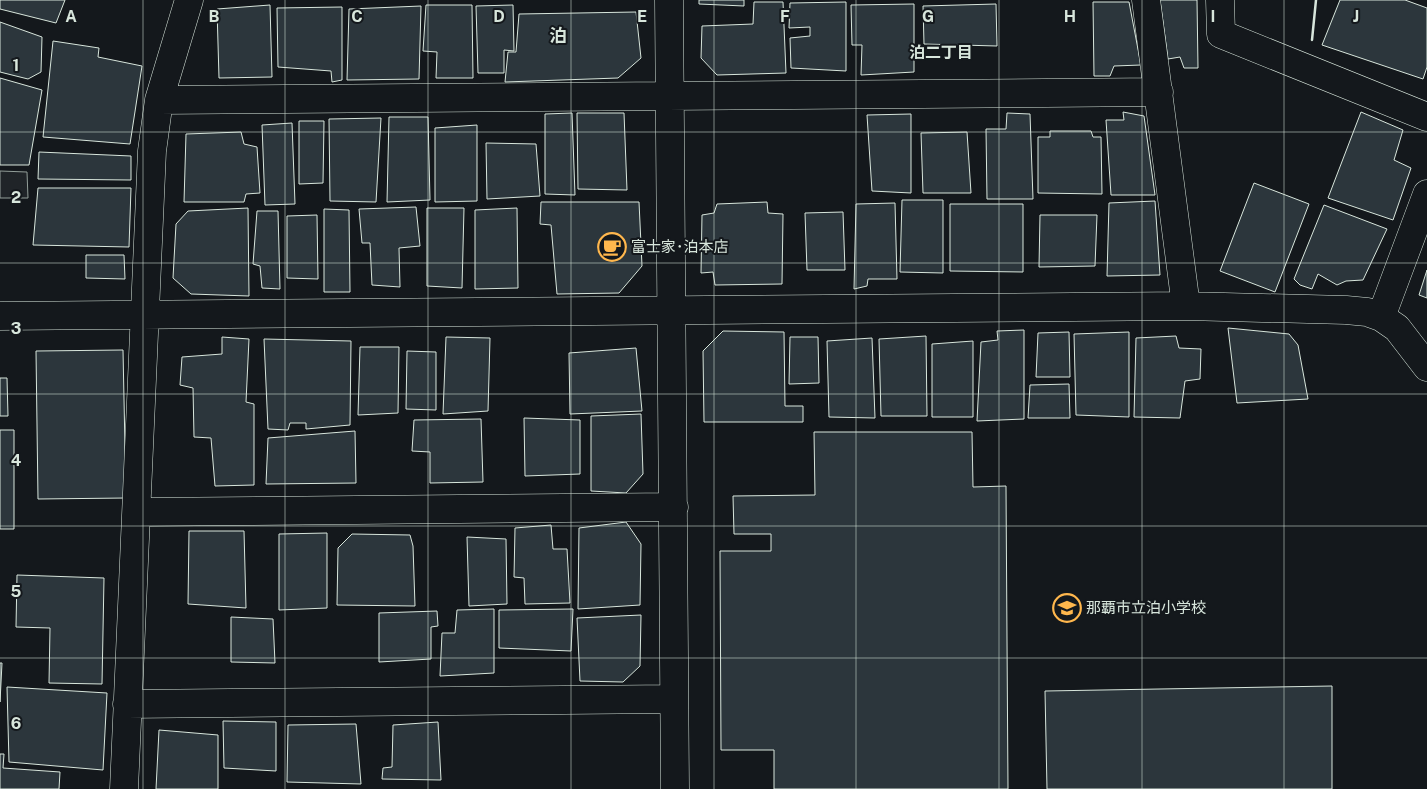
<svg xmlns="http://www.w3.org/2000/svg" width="1427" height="789" font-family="'Public Sans','Noto Sans JP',sans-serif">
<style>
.green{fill:#202428;stroke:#939e99}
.building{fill:#2c363c;stroke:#d8e6dc}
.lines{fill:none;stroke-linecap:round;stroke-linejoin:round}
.minor-casing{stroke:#d8e6dc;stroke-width:29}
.minor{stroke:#14181c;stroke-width:28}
.wall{stroke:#d8e6dc;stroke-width:2.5}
.grid{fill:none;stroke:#d8e6dc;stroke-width:1;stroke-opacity:0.55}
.labels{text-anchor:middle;stroke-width:4;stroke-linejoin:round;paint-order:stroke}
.poi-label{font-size:15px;fill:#d8e6dc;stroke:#14181c;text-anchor:start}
.neighbourhood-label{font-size:16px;font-weight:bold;fill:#d8e6dc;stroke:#14181c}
.quarter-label{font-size:18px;font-weight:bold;fill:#d8e6dc;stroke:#14181c}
.grid-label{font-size:16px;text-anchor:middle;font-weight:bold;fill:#d8e6dc;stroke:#14181c;stroke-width:4;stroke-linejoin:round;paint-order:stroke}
</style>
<rect width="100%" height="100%" fill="#14181c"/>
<path class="green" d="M0 171 27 172 28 198H0Z"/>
<path class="building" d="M0 0H65L56 23 0 9Z
M699 0H744V6L699 4Z
M1160 0H1197L1198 68H1184L1180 57 1168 59Z
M1340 0H1405L1427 8V67L1423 79 1322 45Z
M754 2H783L786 73 717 75 701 58 702 26 753 24Z
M846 2V71L791 68 790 38 810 36V27L789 28 790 3Z
M1093 2H1129L1141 65 1114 66 1110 76H1094Z
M914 4V72L861 75 862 45H852L851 5Z
M996 4 997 46 924 44 923 6Z
M270 5 272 77 219 78 217 9Z
M426 5H472L473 78H436L437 52 423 51Z
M513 5 514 51 504 50V73H478L476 6Z
M421 6 419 79 347 80 349 9Z
M342 7V80L332 82 331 71 278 67 277 8Z
M636 12 641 58 618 78 505 82 508 52H516L519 14Z
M0 22 42 37 41 72 28 79 0 72Z
M53 41 99 48 98 57 142 66 130 144 43 137Z
M0 78 42 90 29 165H0Z
M1123 112 1144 116 1155 195H1111L1106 120H1124Z
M1361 112 1403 130 1394 160 1411 168 1393 220 1328 198Z
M572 113 575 195 545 194V114Z
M577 113H624L627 190 578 189Z
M1007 113 1030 114 1033 199H987L986 129H1006Z
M911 114V193L872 191 867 115Z
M389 117H428L430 200 387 202Z
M381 118 376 202 330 201 329 119Z
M299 121H324L323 183 299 184Z
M292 123 295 204 265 205 262 125Z
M477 125V201L435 202V128Z
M1050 131H1091L1093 137H1101L1102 194 1038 193V137H1050Z
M241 132 244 144 257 147 260 193 246 194 244 202H184L186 134Z
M967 132 971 193H923L921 133Z
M486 143 536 144 540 196 487 199Z
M39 152 131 156V180L38 179Z
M1254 183 1309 204 1275 292 1220 271Z
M38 188H131L129 247 33 245Z
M902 200H943V273L900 272Z
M1155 201 1160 275 1107 276 1109 203Z
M541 202H639L642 266 619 293 557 294 551 225 540 224Z
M767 202 768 213 783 214 782 284 715 285 713 272 701 273 702 215 714 213 717 204Z
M895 203 897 279H868L867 286 854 289 856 204Z
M950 204H1023V272L950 271Z
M1324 205 1387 229 1363 280 1346 281 1337 285 1318 274 1312 289 1300 285 1294 279Z
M416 207 420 246 399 248 400 287 372 285 370 243H362L359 209Z
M248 208 249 296 191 294 173 278 176 224 188 211Z
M427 208H464L462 288 427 286Z
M517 208 518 288 475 289V210Z
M324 209 349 210 350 292H324Z
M257 211H278L280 289 262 288 260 266 253 264Z
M843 212 845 270H807L805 213Z
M317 215 318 279 287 278V216Z
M1040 215H1097L1095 266 1039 267Z
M86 255H124L125 279 86 278Z
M1427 270V298L1419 295Z
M1228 328 1289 334 1298 345 1308 399 1237 403Z
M1024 330V419L977 421 981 342 998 340 997 331Z
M723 331 784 332 785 406H803V422H704L703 351Z
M1069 332 1070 377H1036L1038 333Z
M1129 332V417L1076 415 1074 334Z
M926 336 927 416H881L879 339Z
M1176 336 1179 348 1201 349 1200 379 1185 381 1180 418 1134 417 1136 338Z
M222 337 249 339 246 402 254 404V485L215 486 211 438 194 437 193 388 180 385 182 357 222 354Z
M446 337 490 338 488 411 443 414Z
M790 337H818L819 383 789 384Z
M872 338 875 418 829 417 827 341Z
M264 339 351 341 350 425 306 429V423H290L288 430 268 429Z
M973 341V417H932V344Z
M360 347H399L398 413 358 415Z
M636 348 642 411 570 414 569 353Z
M123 350 126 498 38 499 36 351Z
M407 351 436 352V410L406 409Z
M0 378H7L8 416H0Z
M1069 384 1070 418H1028L1030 385Z
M641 414 643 474 626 493 591 491V416Z
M524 418 580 420V474L525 476Z
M481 419 483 482 430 483V452L412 451 414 420Z
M0 430H14V529H0Z
M355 431 356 483 266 484 268 438Z
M814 432H972L973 487 1006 486 1008 789H774V750H721L720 551H771V534H734L733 496 815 495Z
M626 522 641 544 640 605 578 609 579 528Z
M551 525 553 549H567L570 603 525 604 524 578 514 577 515 528Z
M189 531H244L246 608 188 604Z
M327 533V608L279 610V534Z
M352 534 410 535 413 546 415 606 337 605 338 548Z
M467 537 506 539 507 604 469 606Z
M17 575 104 578 102 684 49 683 50 628 16 627Z
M494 609V673L440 676 442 633H455L457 610Z
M573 609 571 651 499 648V610Z
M437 611 438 626 431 627V659L379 662V613Z
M641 615 640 666 623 682 580 681 577 618Z
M231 617 273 619 275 663 231 662Z
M0 663H2L0 702Z
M1332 686V789H1047L1045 691Z
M7 687 107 693 103 770 9 762Z
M223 721 276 722V771L224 768Z
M438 722 441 780 382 779 383 768 392 767 393 725Z
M356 724 361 784 287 782 288 725Z
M159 730 218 735V789H156Z
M0 754H4L3 768 60 772 59 789H0Z"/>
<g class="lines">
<defs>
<path id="minor" d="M669 0 675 789
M1146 0 1186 306
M1220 0 1221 34 1427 117
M159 100 1159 92
M0 316 1186 306 1346 310 1367 312 1381 317 1397 328 1427 367
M1381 317 1427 194
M137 512 674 507
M127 704 674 699
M124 789 152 151 159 100 189 0"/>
</defs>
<use href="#minor" class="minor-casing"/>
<use href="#minor" class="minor"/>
<path class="wall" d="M1312 40 1316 0"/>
</g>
<path class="grid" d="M143 0V789M285 0V789M428 0V789M571 0V789M714 0V789M856 0V789M999 0V789M1142 0V789M1284 0V789M0 132H1427M0 263H1427M0 394H1427M0 526H1427M0 658H1427"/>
<defs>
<symbol id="cafe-ring" viewBox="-11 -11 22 22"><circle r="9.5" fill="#14181c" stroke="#ffb74d" stroke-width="1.5"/><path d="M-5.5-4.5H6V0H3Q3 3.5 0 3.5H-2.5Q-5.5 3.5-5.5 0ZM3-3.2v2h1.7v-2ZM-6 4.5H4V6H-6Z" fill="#ffb74d"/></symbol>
<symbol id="school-ring" viewBox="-11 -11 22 22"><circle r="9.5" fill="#14181c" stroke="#ffb74d" stroke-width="1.5"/><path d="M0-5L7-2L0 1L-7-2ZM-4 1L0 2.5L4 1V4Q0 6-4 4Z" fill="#ffb74d"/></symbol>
</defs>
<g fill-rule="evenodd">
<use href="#cafe-ring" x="596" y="231" width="32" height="32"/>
<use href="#school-ring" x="1051" y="592" width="32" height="32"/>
</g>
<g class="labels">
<g class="poi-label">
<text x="631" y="252">富士家･泊本店</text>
<text x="1086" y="613">那覇市立泊小学校</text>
</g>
<g class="neighbourhood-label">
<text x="941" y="58">泊二丁目</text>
</g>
<g class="quarter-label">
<text x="558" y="42">泊</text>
</g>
</g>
<g class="grid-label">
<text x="71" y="22">A</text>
<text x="214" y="22">B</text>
<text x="357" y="22">C</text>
<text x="499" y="22">D</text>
<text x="642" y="22">E</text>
<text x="785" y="22">F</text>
<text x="928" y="22">G</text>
<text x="1070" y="22">H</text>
<text x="1213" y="22">I</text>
<text x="1356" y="22">J</text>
<text x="16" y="71">1</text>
<text x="16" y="203">2</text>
<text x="16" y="334">3</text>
<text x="16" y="466">4</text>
<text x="16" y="597">5</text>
<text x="16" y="729">6</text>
</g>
</svg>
